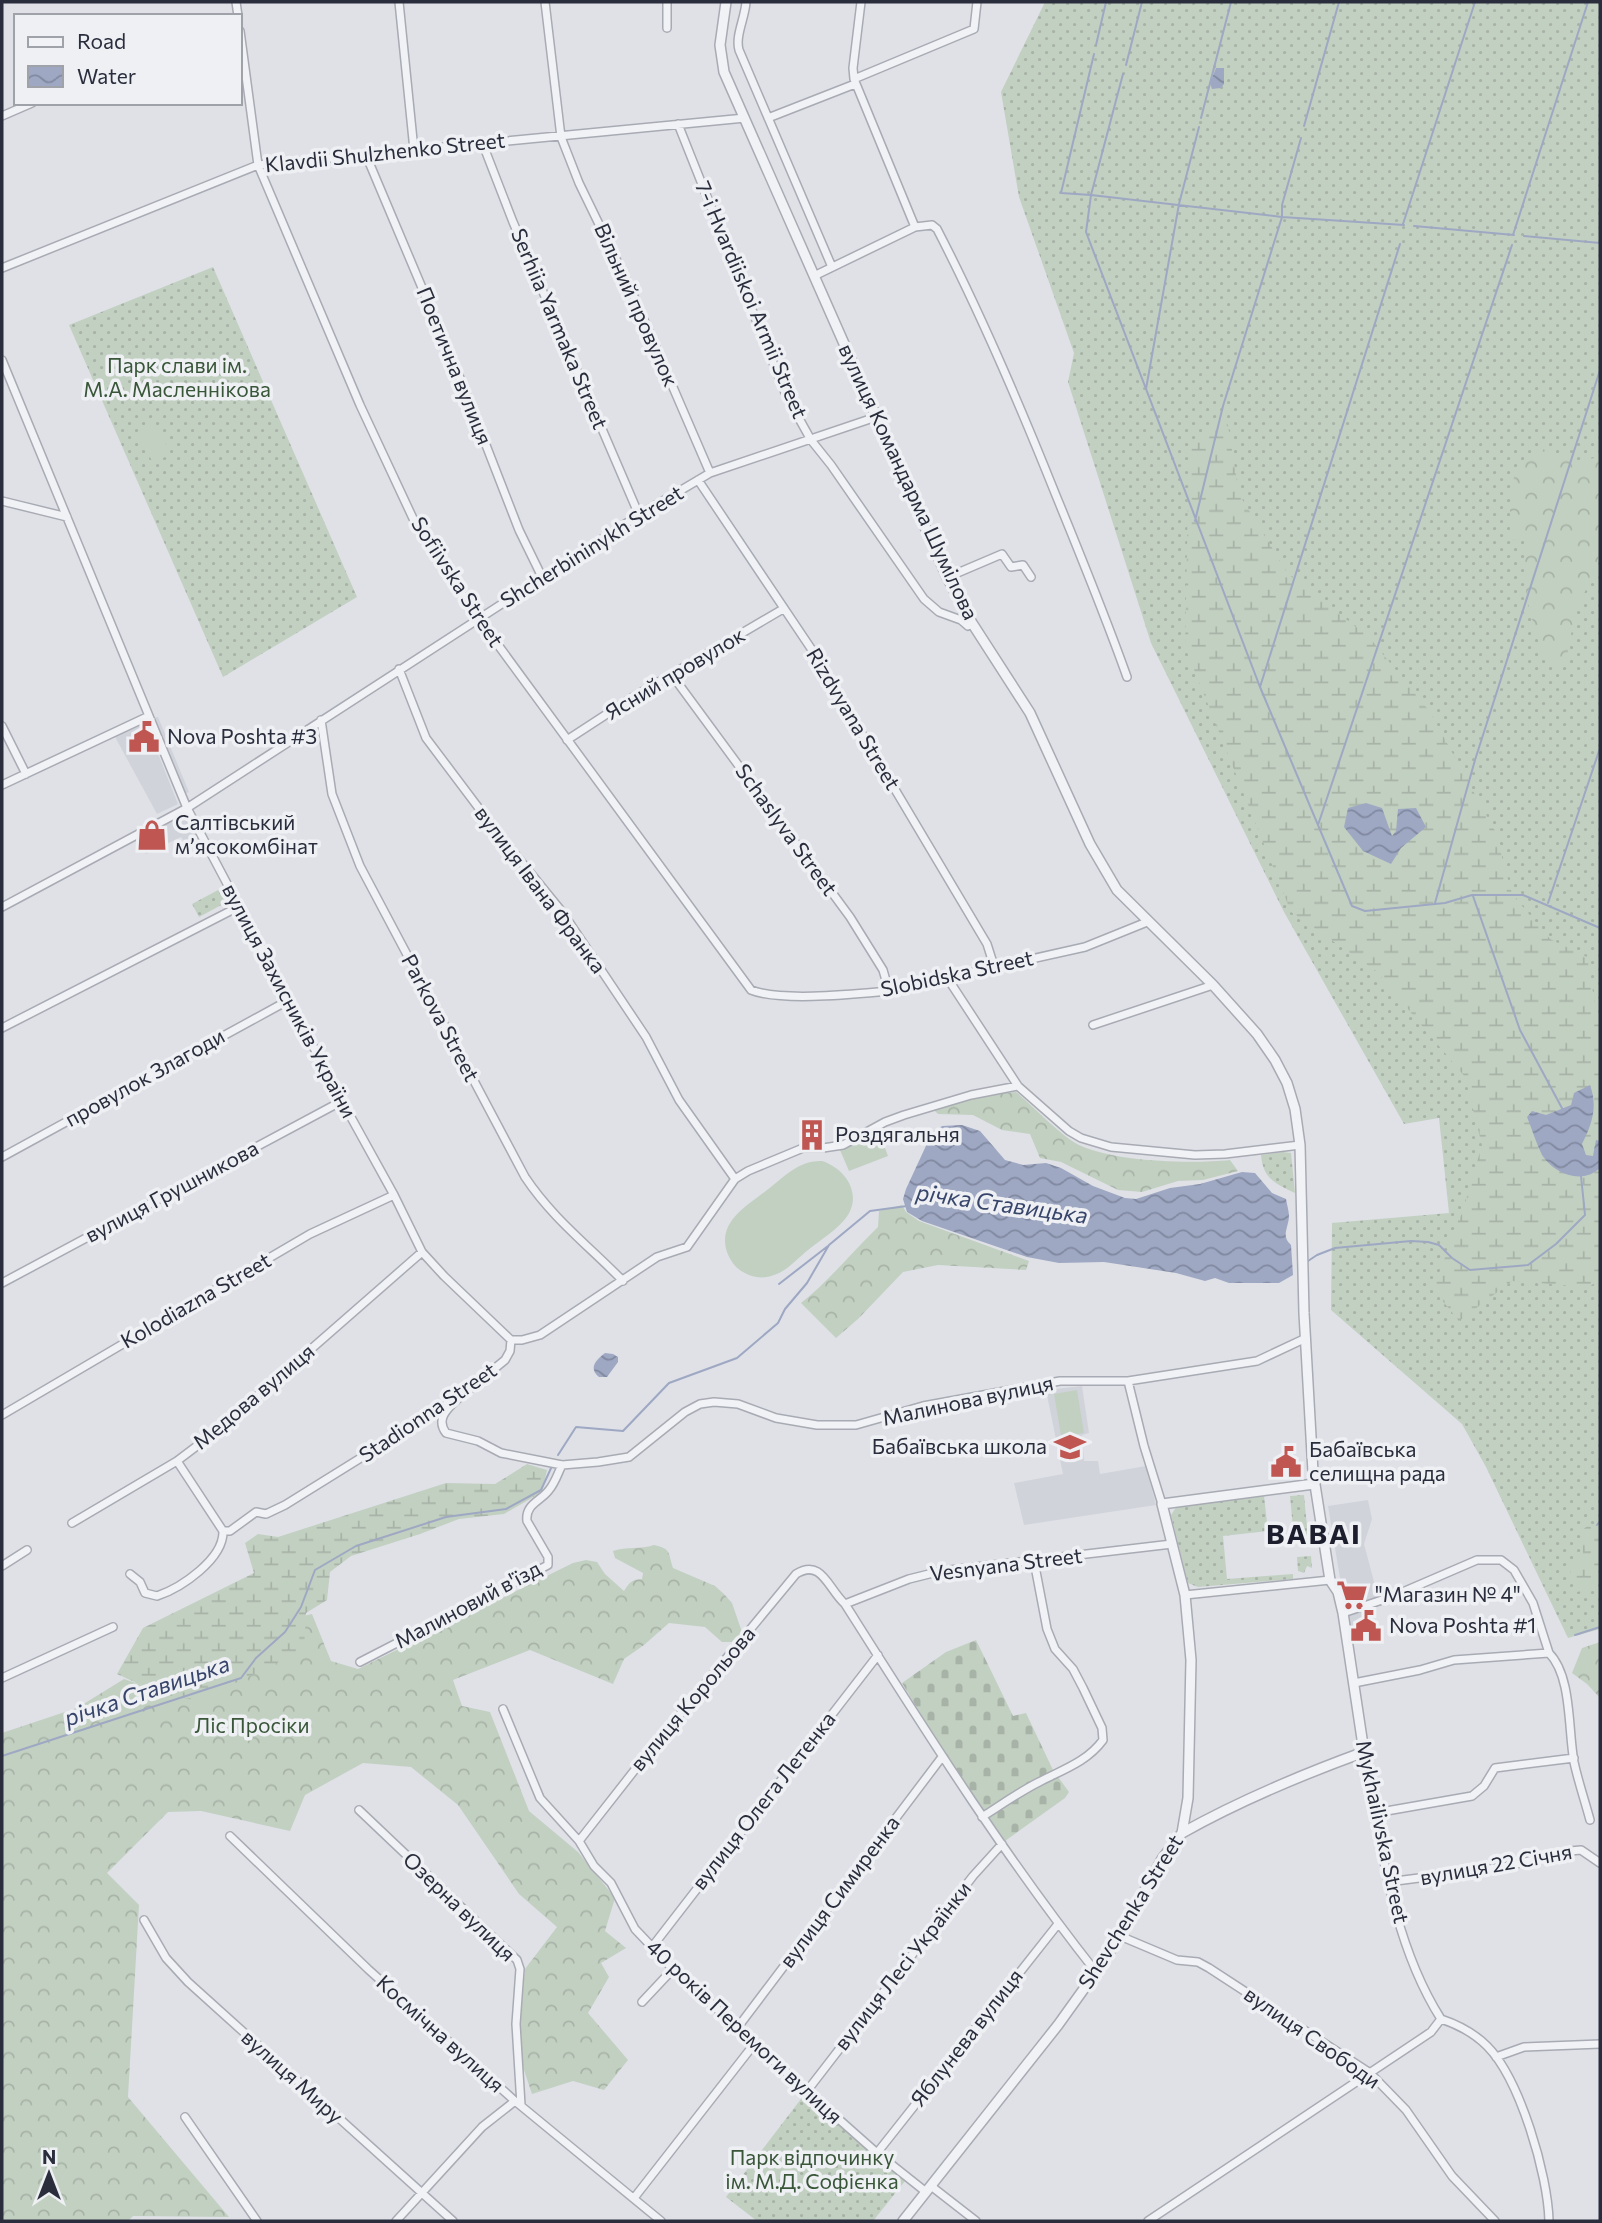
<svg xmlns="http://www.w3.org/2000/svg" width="1602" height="2223" font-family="Commissioner,sans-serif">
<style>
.built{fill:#d1d3db}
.grass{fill:url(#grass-dots)}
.forest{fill:url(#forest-crowns)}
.wetland{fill:url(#wetland-marsh)}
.cemetery{fill:url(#cemetery-stones)}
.pitch{fill:#c2d0c1}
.water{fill:url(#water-waves)}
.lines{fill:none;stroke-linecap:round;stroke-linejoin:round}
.stream{stroke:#9ea8c3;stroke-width:2}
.minor-casing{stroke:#a9abb4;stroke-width:10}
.tertiary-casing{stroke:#a9abb4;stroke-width:12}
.minor{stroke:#f1f2f5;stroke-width:7}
.tertiary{stroke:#f1f2f5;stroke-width:9}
.labels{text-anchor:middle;stroke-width:7;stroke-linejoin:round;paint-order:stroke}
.street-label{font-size:21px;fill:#2a2d3c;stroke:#eef0f4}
.park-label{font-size:21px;fill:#395639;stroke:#eef0f4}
.poi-label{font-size:21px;fill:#2a2d3c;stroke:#eef0f4;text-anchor:start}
.water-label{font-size:23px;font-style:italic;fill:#38456b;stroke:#eef0f4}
.district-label{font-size:28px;font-weight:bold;letter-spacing:2px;fill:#1c1e2d;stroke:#eef0f4}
</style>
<defs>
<pattern id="grass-dots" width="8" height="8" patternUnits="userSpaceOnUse" patternTransform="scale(1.75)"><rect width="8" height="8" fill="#c2d0c1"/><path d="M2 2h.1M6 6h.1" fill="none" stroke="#a7b3a7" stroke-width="1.8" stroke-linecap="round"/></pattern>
<pattern id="forest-crowns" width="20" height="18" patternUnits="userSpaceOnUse" patternTransform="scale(1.75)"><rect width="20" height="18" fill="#c2d0c1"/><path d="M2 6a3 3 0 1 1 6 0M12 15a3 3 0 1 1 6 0" fill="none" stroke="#a7b3a7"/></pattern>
<pattern id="wetland-marsh" width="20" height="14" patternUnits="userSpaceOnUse" patternTransform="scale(1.75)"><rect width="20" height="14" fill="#c2d0c1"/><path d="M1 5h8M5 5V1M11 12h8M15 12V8" fill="none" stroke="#a7b3a7"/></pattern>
<pattern id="cemetery-stones" width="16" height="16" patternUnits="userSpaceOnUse" patternTransform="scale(1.75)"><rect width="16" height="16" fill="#c2d0c1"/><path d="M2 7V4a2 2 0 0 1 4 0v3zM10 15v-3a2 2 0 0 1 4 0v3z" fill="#a7b3a7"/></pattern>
<pattern id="water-waves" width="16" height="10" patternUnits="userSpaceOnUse" patternTransform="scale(1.75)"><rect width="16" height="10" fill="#9ea8c3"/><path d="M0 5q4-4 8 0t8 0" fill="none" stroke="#8189a0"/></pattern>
</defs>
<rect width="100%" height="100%" fill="#dfe1e7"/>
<path class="built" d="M158 717 189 792 185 794 154 718Z
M145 721 178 804 157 814 114 735Z
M184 814 199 840 189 847 181 837 146 854 136 838Z
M1082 1386 1089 1433 1082 1435 1084 1461H1098L1100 1474 1146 1466 1156 1505 1024 1525 1014 1483 1063 1474 1046 1390Z
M1368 1500 1372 1519 1364 1544 1378 1597 1345 1608 1328 1506Z
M1368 1607 1373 1636 1351 1641 1346 1615Z"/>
<path class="grass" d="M1045 2H1600V1629L1568 1638 1486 1467 1462 1424 1331 1310 1332 1223 1449 1213 1439 1118 1404 1124 1284 912 1151 643 1068 382 1074 353 1019 197 1001 92Z
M213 267 357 597 223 677 69 325Z
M220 889 227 902 199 917 192 904Z
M1283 1152 1291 1153 1295 1193C1276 1184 1263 1179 1261 1155Z
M1304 1495 1308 1537 1294 1539 1290 1496Z
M1264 1496 1268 1531 1223 1536 1227 1579 1293 1574V1579L1198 1587 1188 1583 1171 1515 1177 1506Z
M1311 1556 1312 1568 1307 1566 1304 1573 1298 1571 1297 1557Z
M804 2095 905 2181 873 2221H757L726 2197Z"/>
<path class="forest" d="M1542 449 1579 461 1600 457V551L1595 572 1576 609 1565 666 1542 659C1539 638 1531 619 1527 598 1524 579 1524 560 1524 541L1510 539V507L1515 469Z
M1016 1092C1033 1106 1061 1136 1079 1145 1115 1162 1190 1164 1230 1160L1238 1171 1203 1180 1178 1181 1142 1192 1118 1190 1061 1162 1040 1158 1030 1134 1002 1130 973 1115 938 1114 932 1108 986 1095Z
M902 1205 906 1212 919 1221 1029 1261 1026 1270 938 1265 903 1272 858 1319 836 1338 801 1303C828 1282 852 1252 878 1227L879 1211Z
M654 1545C672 1549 668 1553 673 1568L715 1586 724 1594 732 1603 742 1632 734 1642H722L705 1627 669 1623 644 1645 624 1659 613 1684 530 1650 453 1680 462 1706 490 1712 529 1811 578 1852 615 1898 605 1931 626 1948 601 1963 609 1977 588 2013 628 2060 604 2090 573 2081 532 2094 522 2064 520 2022 525 1969 557 1927 519 1894 458 1805 411 1767 363 1763 305 1795 290 1831 201 1811 168 1812 107 1873 139 1905 128 2097 229 2217 133 2216 128 2221H2V1733L77 1708 124 1679 163 1692 291 1619 312 1614 331 1661 358 1669 573 1563 586 1560 597 1562 605 1574 624 1591C629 1583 632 1579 642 1579L643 1573 615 1558 613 1551C627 1546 640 1550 654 1545Z
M1600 1642V1698L1587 1684 1572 1673 1582 1648Z"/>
<path class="wetland" d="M1226 413 1239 494 1288 574 1369 637 1430 712 1495 831 1512 894 1550 939 1587 957 1600 1033V1281L1587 1287 1512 1281 1459 1321 1433 1289 1463 1210 1482 1145 1465 1077 1376 971 1291 912 1185 647 1189 449Z
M527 1464 547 1470 542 1492 504 1514 459 1519 420 1534 351 1556 330 1572 327 1600 306 1613 304 1650 198 1701 154 1691 117 1674 143 1628 254 1573 245 1543 258 1534 278 1537 446 1483 495 1484Z
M1589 1524 1600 1525 1598 1585 1577 1592 1570 1571 1583 1553 1582 1531Z"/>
<path class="cemetery" d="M976 1640 1013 1716 1026 1713 1053 1770 1069 1792 1065 1798 1005 1841 938 1743 902 1683 946 1652Z"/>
<path class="pitch" d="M155 423 171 454 153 463 137 432Z
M880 1135 888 1156 849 1171 840 1150Z
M822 1161C844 1168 862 1192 848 1215 840 1228 820 1240 808 1250 798 1258 787 1271 774 1275 764 1279 752 1278 743 1272 735 1268 730 1260 727 1252 717 1222 747 1206 767 1190 784 1177 799 1160 822 1161Z
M1077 1390 1084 1433 1061 1436 1054 1394Z"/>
<path class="water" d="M1216 68H1224V84L1221 88 1212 89 1210 83Z
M1366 803 1382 808 1392 836 1396 831 1398 809 1416 808 1426 827 1401 848 1391 864 1363 851 1344 827 1348 808Z
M1590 1085C1598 1107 1592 1124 1582 1144L1586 1155 1593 1156 1596 1140 1600 1141V1168C1582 1185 1554 1174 1542 1155 1536 1143 1532 1129 1527 1117L1532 1111 1546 1115 1571 1105 1574 1093Z
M962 1125 980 1131 1005 1160 1023 1165 1046 1163 1061 1168 1093 1186 1125 1198 1136 1199 1170 1188 1200 1184 1242 1172 1255 1173 1272 1193 1286 1199C1287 1205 1289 1211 1289 1217 1288 1229 1281 1236 1291 1245L1293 1275 1279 1283H1229L1215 1278 1205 1281 1176 1273 1104 1262 1059 1263 1027 1257 922 1221 907 1212 903 1199 906 1189 931 1135 942 1126Z
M605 1353 613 1354 618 1357V1362L607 1377H599C588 1368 596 1360 605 1353Z"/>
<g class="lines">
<path class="stream" d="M1096 45 1106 2
M1094 54 1061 193 1091 195 1086 232 1260 687 1352 906 1365 911 1445 903 1472 895H1523L1600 928
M1126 65 1142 2
M1123 74 1091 195 1282 217 1404 225
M1201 118 1231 2
M1304 126 1339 2
M1403 224 1475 2
M1414 226 1514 235
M1513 235 1588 2
M1524 236 1600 243
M1146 389 1179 204 1199 127
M1195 521 1223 406 1282 217V205L1301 138
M1260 687 1400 244
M1318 825 1512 245
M1473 896 1520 1030 1563 1110
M1435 903 1475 760 1600 370
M1548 903 1600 748
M1308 1261 1317 1255 1335 1248 1411 1241 1428 1242 1439 1245 1452 1258 1470 1270 1528 1265 1556 1244 1585 1215 1581 1176
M779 1284 828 1246
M558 1455 576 1427 623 1431 669 1383 737 1358 778 1323 785 1309 807 1283 829 1245 870 1211 907 1206
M1597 1525 1600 1521
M1575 1635 1600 1627
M2 1756 241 1678 256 1658 285 1632 301 1607 315 1570 356 1546 446 1517 506 1509 541 1490 552 1466"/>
<defs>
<path id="minor" d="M236 2 238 16
M399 2 414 150
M545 2 561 137 579 183 631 290 710 473
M667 2V28
M746 2C745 18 735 36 739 50L832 267
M861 2 853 68 854 79 915 227
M240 31 258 165 360 405 417 527 479 619 751 990C781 1002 855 994 889 991L1085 947 1147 922
M854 79 974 29 977 2
M2 116 32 103
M768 118 855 84
M678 124 786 395 811 440 831 465 924 599 939 612 961 620 968 626 972 623
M482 142 513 222 639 515
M366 155 458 373 519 530 542 577
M2 268 258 165 745 118
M814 276 915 227 932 225 937 229C981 314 1019 403 1055 493 1080 554 1105 615 1127 677
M2 360 187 808 342 1101 394 1195 422 1252 444 1276 511 1340
M698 480 812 650 987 944 994 966
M2 501 67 517
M948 577 1002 554 1011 567 1023 565 1031 577
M399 669 426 738 493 827 563 913 646 1037 679 1100 735 1179
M672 675 850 917 883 970 889 991
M321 720 332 794 360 866 525 1177C553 1219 589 1246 623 1281
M2 726 26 774
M567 740 633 697 783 609
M2 785 149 716
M2 907 187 808 639 515 710 473 876 417
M948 979 1018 1086 1069 1131 1081 1138 1111 1147 1195 1155 1225 1154 1300 1145
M1093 1025 1213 985
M2 1028 240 906
M2 1157 289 1000
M2 1283 342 1101
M1128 1381 1144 1446 1162 1504
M462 1395C451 1406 434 1417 446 1433L478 1441 501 1453 562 1465 598 1462 629 1457 685 1412 700 1404 714 1402 738 1404 776 1418 817 1425H856L923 1406 1060 1381H1128L1257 1361 1306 1338
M2 1415 310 1234 394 1195
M72 1523 177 1461 222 1427 422 1252
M223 1531H230L256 1512 266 1514 285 1505 462 1395 505 1360 510 1351 511 1340H522L540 1335 657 1257 687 1247 735 1179 748 1171 803 1148H823L843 1145 885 1122 904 1115 971 1095 1018 1086
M2 1566 27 1550
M130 1574 140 1582 145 1593 157 1596C181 1588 224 1559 223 1531L177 1461
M1185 1595 1330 1580
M845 1604 909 1579 941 1571 1172 1544
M1343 1613 1391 1597 1477 1560H1501L1514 1570 1533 1603 1549 1653
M1549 1653C1572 1676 1568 1730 1574 1762 1578 1781 1585 1801 1590 1820
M360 1662 548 1565V1557L527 1521C525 1504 541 1501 549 1490 555 1483 558 1473 562 1465
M2 1678 113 1627
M1354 1683 1420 1670 1454 1660 1549 1653
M503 1709 540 1798 579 1841 594 1866 611 1883 635 1929 673 1969 807 2091 877 2153 926 2192
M1364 1752C1381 1842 1391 1940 1441 2019 1459 2025 1474 2033 1487 2046 1520 2079 1548 2175 1549 2221
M359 1810 517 1960 520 1969 516 2024 521 2105
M1375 1813 1472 1796 1484 1786 1495 1768 1574 1758
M982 1817C1001 1805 1019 1792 1039 1782 1062 1770 1087 1762 1103 1740L1102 1728 1083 1688 1073 1669 1055 1649 1047 1629 1034 1561
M230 1836 369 1970 515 2101 661 2221
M579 1841 648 1753 796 1574C822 1558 828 1589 845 1604 925 1730 1004 1856 1096 1972
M1388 1882 1504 1867 1570 1851 1581 1850 1600 1863
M144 1920 166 1958 188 1982 453 2221
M1120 1936 1177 1960 1198 1962 1209 1968 1370 2073 1406 2110 1452 2176 1495 2221
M652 1947 878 1655
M642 2002 673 1969
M738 2027 942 1757
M1496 2057 1524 2047 1600 2044
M807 2091 973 1876 1002 1844
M185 2117 257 2221
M877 2153 1058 1924
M931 2186 976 2221
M634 2198 755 2043
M396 2221 482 2127 515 2101
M1148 2221 1431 2032 1441 2019"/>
<path id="tertiary" d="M726 2 720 45 724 72 948 579 972 623 1030 713 1090 844 1117 890 1213 985 1257 1034 1275 1060 1287 1083 1295 1109 1300 1145 1304 1313 1313 1472 1330 1580 1338 1592 1343 1613 1364 1752C1301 1775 1241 1800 1182 1833
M903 2221 1058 2025 1096 1972 1120 1936 1162 1859 1182 1833 1188 1798 1191 1660 1185 1595 1162 1504 1314 1484"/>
</defs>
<use href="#minor" class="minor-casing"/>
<use href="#tertiary" class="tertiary-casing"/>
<use href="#minor" class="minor"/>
<use href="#tertiary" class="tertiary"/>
</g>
<defs>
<symbol id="civic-bare" viewBox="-9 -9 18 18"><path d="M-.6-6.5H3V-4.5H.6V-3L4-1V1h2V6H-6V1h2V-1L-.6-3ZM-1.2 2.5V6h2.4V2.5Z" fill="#bf5651" stroke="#eef0f4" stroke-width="2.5" paint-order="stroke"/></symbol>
<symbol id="shop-bare" viewBox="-9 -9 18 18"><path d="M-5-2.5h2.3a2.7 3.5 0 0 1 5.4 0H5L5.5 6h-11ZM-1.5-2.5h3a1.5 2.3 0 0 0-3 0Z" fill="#bf5651" stroke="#eef0f4" stroke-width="2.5" paint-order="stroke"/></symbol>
<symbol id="building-bare" viewBox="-9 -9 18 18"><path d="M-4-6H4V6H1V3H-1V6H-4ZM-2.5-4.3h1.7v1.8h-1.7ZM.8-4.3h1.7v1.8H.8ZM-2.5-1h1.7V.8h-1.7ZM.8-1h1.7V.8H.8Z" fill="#bf5651" stroke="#eef0f4" stroke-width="2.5" paint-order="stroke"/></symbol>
<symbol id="school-bare" viewBox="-9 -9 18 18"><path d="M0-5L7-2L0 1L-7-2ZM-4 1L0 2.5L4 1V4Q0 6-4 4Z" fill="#bf5651" stroke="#eef0f4" stroke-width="2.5" paint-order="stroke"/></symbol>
<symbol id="supermarket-bare" viewBox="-9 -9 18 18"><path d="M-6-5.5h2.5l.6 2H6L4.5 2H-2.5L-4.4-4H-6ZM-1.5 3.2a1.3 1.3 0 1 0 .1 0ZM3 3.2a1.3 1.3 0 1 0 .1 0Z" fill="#bf5651" stroke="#eef0f4" stroke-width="2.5" paint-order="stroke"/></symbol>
</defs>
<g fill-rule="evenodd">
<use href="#civic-bare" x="122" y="715" width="44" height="44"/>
<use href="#shop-bare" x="130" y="813" width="44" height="44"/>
<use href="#building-bare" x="790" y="1113" width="44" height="44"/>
<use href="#school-bare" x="1048" y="1425" width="44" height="44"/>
<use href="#civic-bare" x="1264" y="1440" width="44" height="44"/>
<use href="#supermarket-bare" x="1330" y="1573" width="44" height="44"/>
<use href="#civic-bare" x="1344" y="1604" width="44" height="44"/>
</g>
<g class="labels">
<g class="street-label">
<text transform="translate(385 153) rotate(-6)" y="7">Klavdii Shulzhenko Street</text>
<text transform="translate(751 300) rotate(67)" y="7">7-i Hvardiiskoi Armii Street</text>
<text transform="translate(636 305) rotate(66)" y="7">Вільний провулок</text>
<text transform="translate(559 329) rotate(67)" y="7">Serhiia Yarmaka Street</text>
<text transform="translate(454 366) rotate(68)" y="7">Поетична вулиця</text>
<text transform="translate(908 482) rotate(65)" y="7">вулиця Командарма Шумілова</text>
<text transform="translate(592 547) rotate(-32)" y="7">Shcherbininykh Street</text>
<text transform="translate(457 582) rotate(57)" y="7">Sofiivska Street</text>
<text transform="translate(675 674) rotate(-31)" y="7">Ясний провулок</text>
<text transform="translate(853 719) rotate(59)" y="7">Rizdvyana Street</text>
<text transform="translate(786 830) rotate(54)" y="7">Schaslyva Street</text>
<text transform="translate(540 890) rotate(53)" y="7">вулиця Івана Франка</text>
<text transform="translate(957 974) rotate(-12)" y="7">Slobidska Street</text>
<text transform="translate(289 1001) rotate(62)" y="7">вулиця Захисників України</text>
<text transform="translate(440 1018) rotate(62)" y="7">Parkova Street</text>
<text transform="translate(145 1078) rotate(-29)" y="7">провулок Злагоди</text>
<text transform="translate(172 1192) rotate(-28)" y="7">вулиця Грушникова</text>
<text transform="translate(196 1301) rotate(-30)" y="7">Kolodiazna Street</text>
<text transform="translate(254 1397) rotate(-40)" y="7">Медова вулиця</text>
<text transform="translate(968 1401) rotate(-12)" y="7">Малинова вулиця</text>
<text transform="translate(428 1413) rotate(-34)" y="7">Stadionna Street</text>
<text transform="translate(1006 1565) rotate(-7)" y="7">Vesnyana Street</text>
<text transform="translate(468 1605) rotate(-28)" y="7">Малиновий в'їзд</text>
<text transform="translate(693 1699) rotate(-50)" y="7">вулиця Корольова</text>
<text transform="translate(764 1801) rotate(-52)" y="7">вулиця Олега Летенка</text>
<text transform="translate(1382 1832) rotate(78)" y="7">Mykhailivska Street</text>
<text transform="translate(1496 1865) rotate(-10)" y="7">вулиця 22 Січня</text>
<text transform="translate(840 1892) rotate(-53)" y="7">вулиця Симиренка</text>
<text transform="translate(459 1907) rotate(44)" y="7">Озерна вулиця</text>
<text transform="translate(1131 1912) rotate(-58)" y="7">Shevchenka Street</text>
<text transform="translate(903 1966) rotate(-52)" y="7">вулиця Лесі Українки</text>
<text transform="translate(744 2032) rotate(43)" y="7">40 років Перемоги вулиця</text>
<text transform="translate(440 2034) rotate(42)" y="7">Космічна вулиця</text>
<text transform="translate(967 2038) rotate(-52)" y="7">Яблунева вулиця</text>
<text transform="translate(1312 2038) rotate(35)" y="7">вулиця Свободи</text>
<text transform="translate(292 2077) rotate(42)" y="7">вулиця Миру</text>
</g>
<g class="park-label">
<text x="177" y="373">Парк слави ім.<tspan x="177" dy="24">М.А. Масленнікова</tspan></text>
<text x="252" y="1733">Ліс Просіки</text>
<text x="812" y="2165">Парк відпочинку<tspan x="812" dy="24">ім. М.Д. Софієнка</tspan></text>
</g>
<g class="poi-label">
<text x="167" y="744">Nova Poshta #3</text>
<text x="175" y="830">Салтівський<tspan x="175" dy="24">мʼясокомбінат</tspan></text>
<text x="835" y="1142">Роздягальня</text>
<text x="1047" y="1454" text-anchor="end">Бабаївська школа</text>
<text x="1309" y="1457">Бабаївська<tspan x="1309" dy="24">селищна рада</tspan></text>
<text x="1375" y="1602">"Магазин № 4"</text>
<text x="1389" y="1633">Nova Poshta #1</text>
</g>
<g class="water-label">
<text transform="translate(1002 1204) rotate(8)" y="8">річка Ставицька</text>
<text transform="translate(147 1691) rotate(-19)" y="8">річка Ставицька</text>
</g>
<g class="district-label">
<text x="1314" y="1544">BABAI</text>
</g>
</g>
<rect width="1602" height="2223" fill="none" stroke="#2a2d3c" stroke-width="7"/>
<rect x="14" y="14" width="228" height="91" fill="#eef0f4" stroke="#a0a2aa" stroke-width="2"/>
<rect x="28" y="37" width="35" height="10" fill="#f1f2f5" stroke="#a0a2aa" stroke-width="2"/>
<text x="77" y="49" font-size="21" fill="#2a2d3c">Road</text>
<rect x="28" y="66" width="35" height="21" fill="url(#water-waves)" stroke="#a0a2aa" stroke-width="2"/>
<text x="77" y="84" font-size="21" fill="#2a2d3c">Water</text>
<g transform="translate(49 2174)" stroke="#eef0f4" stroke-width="5" paint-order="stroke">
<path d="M0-5L12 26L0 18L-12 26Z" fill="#2a2d3c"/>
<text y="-10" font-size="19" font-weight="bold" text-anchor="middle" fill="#2a2d3c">N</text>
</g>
</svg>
